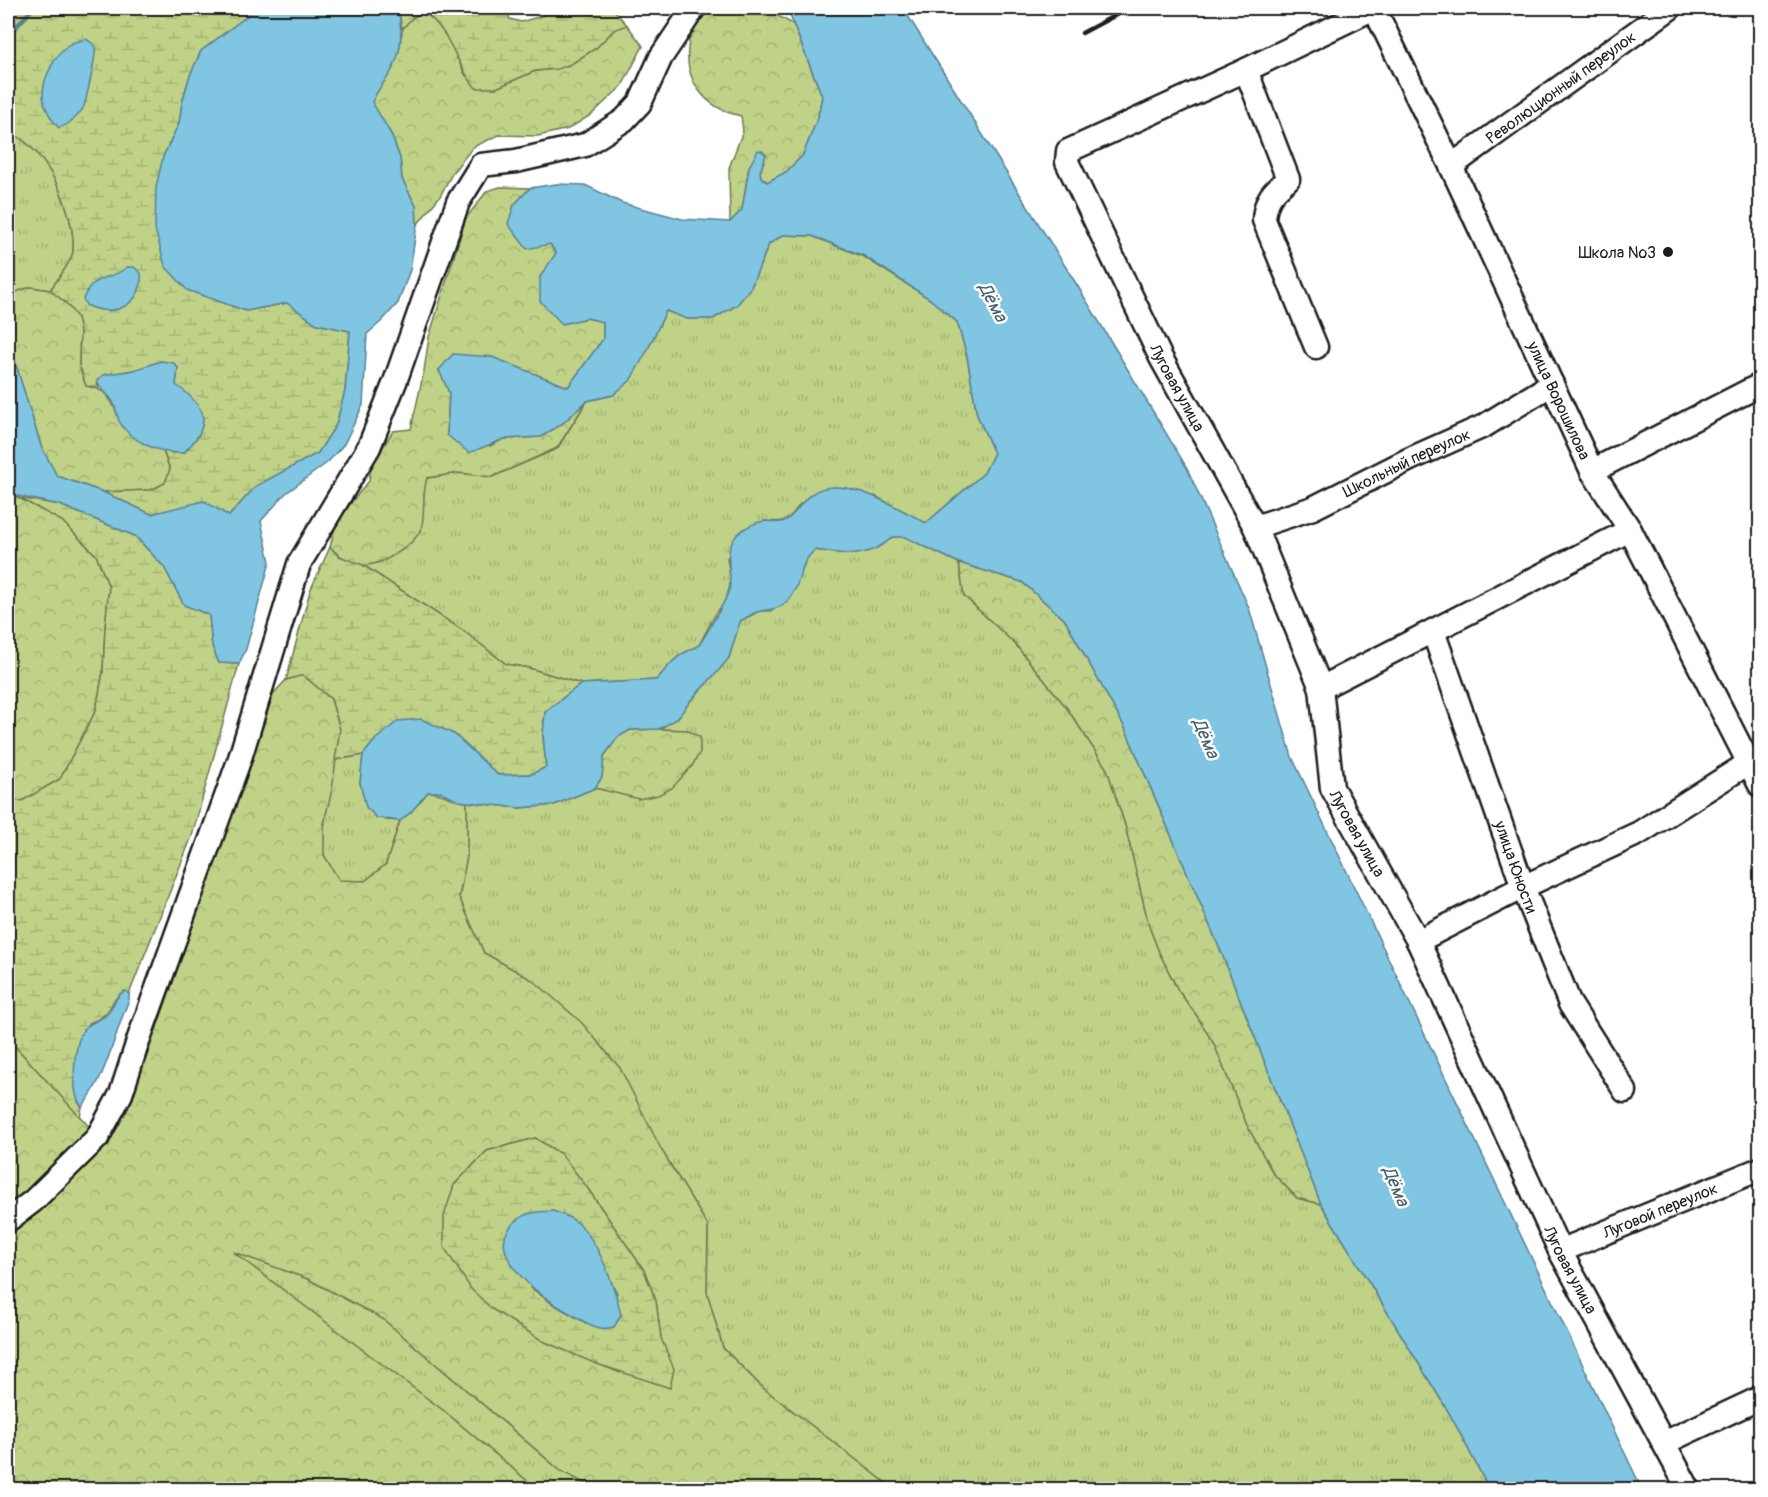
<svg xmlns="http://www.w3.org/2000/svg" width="1768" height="1497" font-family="Pangolin,sans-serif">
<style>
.grass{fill:url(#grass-tufts);stroke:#6e7752;stroke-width:1.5}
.forest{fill:url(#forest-crowns);stroke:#6e7752;stroke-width:1.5;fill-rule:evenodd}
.wetland{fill:url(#wetland-marsh);stroke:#6e7752;stroke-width:1.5;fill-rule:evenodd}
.water{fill:#80c5e1;stroke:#588192;stroke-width:1.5}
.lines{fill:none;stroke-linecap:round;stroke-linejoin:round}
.stream{stroke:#588192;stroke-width:4.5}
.minor-casing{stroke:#1c1c1c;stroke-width:27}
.minor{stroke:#fff;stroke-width:22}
.rail{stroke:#1c1c1c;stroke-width:4.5}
.poi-dot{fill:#1c1c1c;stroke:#fff;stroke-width:2}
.labels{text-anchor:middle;stroke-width:5;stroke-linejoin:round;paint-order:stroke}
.street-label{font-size:16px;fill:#1c1c1c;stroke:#fff}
.poi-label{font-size:16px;fill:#1c1c1c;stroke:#fff;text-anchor:end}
.water-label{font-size:18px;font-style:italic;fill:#44606b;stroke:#fff}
</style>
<defs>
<pattern id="grass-tufts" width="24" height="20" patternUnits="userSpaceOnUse" patternTransform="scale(1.5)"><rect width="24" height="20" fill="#c0d287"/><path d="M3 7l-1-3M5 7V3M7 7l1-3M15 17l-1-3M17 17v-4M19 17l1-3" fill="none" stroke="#a4b474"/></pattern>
<pattern id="forest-crowns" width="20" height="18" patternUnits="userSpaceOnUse" patternTransform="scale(1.5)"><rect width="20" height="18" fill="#c0d287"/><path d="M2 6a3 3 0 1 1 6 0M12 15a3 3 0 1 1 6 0" fill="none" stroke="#a4b474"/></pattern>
<pattern id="wetland-marsh" width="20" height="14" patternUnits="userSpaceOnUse" patternTransform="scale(1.5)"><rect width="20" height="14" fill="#c0d287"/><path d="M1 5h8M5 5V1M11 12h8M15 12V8" fill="none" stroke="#a4b474"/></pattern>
</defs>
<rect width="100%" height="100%" fill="#fff"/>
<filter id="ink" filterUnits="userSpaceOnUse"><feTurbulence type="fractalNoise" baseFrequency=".0167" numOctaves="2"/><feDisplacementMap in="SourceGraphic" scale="12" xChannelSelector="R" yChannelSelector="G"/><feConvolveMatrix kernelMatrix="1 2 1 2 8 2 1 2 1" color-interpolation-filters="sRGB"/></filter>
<g filter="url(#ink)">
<path class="grass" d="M8 132C46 145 76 213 73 251 73 260 56 282 50 290L30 287 8 295Z
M783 235 812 236 864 257 930 299 957 322 967 356 977 415 994 453 984 473 926 523 875 496 800 504C788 522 785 523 764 521L727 558 731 582 726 601 716 613 699 645 680 655 656 680 581 684 529 668 506 664 465 632 363 565 384 560 422 527 423 490 427 478 459 473 492 477 557 449 587 401 613 395 647 351 666 311 688 319H713L737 305 751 287 769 244Z
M893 537H905L959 563 964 596 1015 644 1067 708 1107 769 1125 825 1149 926 1159 952 1178 990 1197 1016 1214 1044 1247 1125 1273 1173 1297 1198 1321 1204 1451 1416 1489 1489H894L763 1388 723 1348 707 1292 708 1226 662 1151 534 981 484 953 459 897 467 856V802L520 808 554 805 595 788 611 791 687 730 659 729 677 718 691 700 729 658 740 621 759 611H771L801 574 806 558 815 550C846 555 868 559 893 537Z
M363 755 360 783 386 820 400 821 386 864 365 881H339C334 873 328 865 325 857 318 841 333 780 335 760Z
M231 1251 308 1279 383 1319 561 1471 596 1489H537L444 1411Z"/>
<path class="forest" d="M705 8H763L793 24 822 96 818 117 803 155 786 172 768 182 761 177 760 172 766 155 749 167 742 210 730 222 729 168 743 131 741 116C704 108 682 79 689 41 692 30 700 18 705 8Z
M423 12C446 26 454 53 466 76L496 88 535 71 557 69 571 64 596 48 614 30 627 25 643 46 622 86 591 115 568 129 538 136 499 135 473 147 453 172 440 196 417 225 416 206 402 179 400 158 391 134 371 102C380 85 393 70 399 51 401 43 400 34 404 27 409 20 415 15 423 12Z
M500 187 530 188 514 205 550 244 556 254 540 277 562 324 587 318 603 322V339L568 387 492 357 439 370 449 392 447 435 490 446 504 439 541 437 563 423 587 401 557 448 492 477 459 473 427 478C422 494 425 509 422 525 418 544 381 567 362 565 350 564 338 555 330 547L335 527 350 504 369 481 371 466 393 431 411 429 424 371 429 337 466 218 487 191Z
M30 287 50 290 67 304 77 317 80 331 79 365 86 386C119 391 110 413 129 433 137 442 152 446 163 451L170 470 165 483 151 490 103 492 57 476 41 446 8 339V295Z
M8 494 19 498 62 521 96 555 109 587 105 627 103 672 96 710 60 779 22 801 8 800Z
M959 563 1022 582 1065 620 1125 728 1222 954 1321 1204 1297 1198 1273 1173 1247 1125 1214 1044 1197 1016 1178 990 1159 952 1149 926 1125 825 1107 769 1067 708 1015 644 964 596Z
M303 675 331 699 340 729 332 790 324 822V855L339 880 365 881 386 864 400 821 411 812 428 792C444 792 452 801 467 802V856L459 897 484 953 534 981 581 1022 620 1068 662 1151 708 1226 707 1292 723 1348 763 1388 894 1489H596L561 1471 383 1319 308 1279 233 1252 444 1411 537 1489H8V1042L13 1044 108 1147 147 1056 274 693 286 680ZM535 1138 561 1154 586 1186 644 1270 656 1301 661 1338 620 1373 543 1341 492 1309 454 1185 487 1151Z
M659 729 687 730 700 737V752L692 766 672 788 658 795 639 799 595 788 602 777 604 756 618 737 630 730Z"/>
<path class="wetland" d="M8 8H254L247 16 201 51 189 78 182 103 179 123 163 157 187 290 246 311 287 303 317 324 350 331 345 391 336 425 318 453 256 486 229 516 170 510 151 514 103 492 151 490 165 483 170 469 163 451 184 453 199 435 176 385 178 368 161 361 134 370 103 375 97 381 99 388 86 386 79 365 80 331 77 317 67 304 50 290C56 282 73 260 73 251 76 213 46 145 8 132Z
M398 8H505L510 19 521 22 568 8H612L627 25 614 30 596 48 571 64 557 69 535 71 496 88H476C455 65 451 29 423 12L414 16 402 29Z
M19 498 60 505 135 536 164 567 184 605 209 615 212 646 219 663 239 664 192 836 129 994 125 991C108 999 115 1015 89 1023L76 1061 78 1102 82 1107 80 1117 13 1044 8 1042V800L22 801 60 779 96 710 103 672 105 627 109 587 96 555 62 521Z
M330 547 339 556 363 565 465 632 506 664 529 668 581 684 545 712 543 735 546 767 532 774 498 775 454 734 376 739 363 755 335 760 340 729 331 699 303 675 286 680 310 591Z
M535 1138 561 1154 586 1186 644 1270 656 1301 661 1338 674 1369 670 1388 594 1363 543 1341 492 1309 471 1289 444 1247V1216L454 1185 487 1151ZM606 1273 617 1293 586 1323 553 1304 531 1288Z"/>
<path class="water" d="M254 8H398C403 31 402 57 387 78 381 86 376 93 372 102L391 134 400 158 402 179 416 206 417 225 410 270 398 303 382 321 367 334 363 405 344 444 328 462 285 494 261 521 270 562 246 649 239 664 219 663 212 646 209 615 184 605 164 567 135 536 60 505 8 494V339L41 446 57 476 103 492 151 514 204 501 229 516 256 486 318 453 336 425 345 391 350 331 317 324 287 303 246 311 187 290 165 266 155 229 156 187 163 157 179 123 182 103 189 78 201 51 247 16Z
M787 8H903L1077 285 1187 468 1249 608 1292 757 1642 1489H1489L1451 1416 1321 1204 1222 954 1125 728 1065 620 1022 582 959 563 905 537H893C866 560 848 555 815 550 797 564 803 586 786 602 778 610 771 609 761 611 754 612 746 618 740 621L729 658 720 669 691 700 677 719 659 729 630 730 618 737 604 756 602 777 595 788 554 805 520 808 458 801 441 792H428L411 812 400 821 377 818 366 807 360 783 363 755 376 739 398 721 421 719 454 734 498 775 532 774 546 767 543 735 545 712 581 684 656 680C664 672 672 660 682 654 687 651 693 649 698 646 703 641 727 598 729 590 733 574 724 558 732 542 738 530 754 522 766 521 772 521 778 524 784 521 796 516 801 500 813 493 843 473 899 509 926 523L984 473 994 453 977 415 967 356 957 322 930 299 864 256 812 236 783 235 769 244 751 287 737 305 713 319H687L666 311 647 351 630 381 613 395 587 401 563 423 541 437 504 439 469 453 447 435 449 393 439 370 453 354 492 357 568 387 603 339V322L587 318 562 324 540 301V277L556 253 550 244 527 249 508 224 514 205 530 188 556 184 585 185 622 203 682 219 730 222 742 210 749 167 758 150 762 151 766 155 760 172 761 177 767 182 786 172 803 155 818 117 822 96Z
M85 39C90 41 94 43 95 48 97 53 86 100 84 106 80 115 69 125 59 128 52 121 43 106 43 95 43 77 56 52 72 43 76 41 81 41 85 39Z
M127 267H134L141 273C144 305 113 319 86 305L83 299C94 272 110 282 127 267Z
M161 361 174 363 178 368 176 385C208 407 213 425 183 453 161 454 130 442 119 421 116 414 116 404 111 399 106 392 100 390 97 381L103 375 134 370Z
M125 991 129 994V1000C114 1034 107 1077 82 1107 70 1094 73 1043 84 1029 91 1021 101 1021 108 1013 114 1005 116 995 125 991Z
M553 1211C560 1214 571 1217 578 1223 599 1242 615 1287 621 1315L614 1327C610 1328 605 1329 600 1328 591 1327 580 1319 571 1314 541 1298 469 1246 525 1215 532 1211 545 1212 553 1211Z"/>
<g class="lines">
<path class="stream" d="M8 36 33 8"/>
<defs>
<g id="minor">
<path id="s1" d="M1374 8 1246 70 1068 151 1067 162 1161 358 1255 527 1321 688 1332 788 1418 941 1560 1251 1689 1490"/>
<path id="s2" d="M1374 8 1451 166 1592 471 1630 530 1760 785"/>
<path d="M1246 70 1288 179C1272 192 1265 200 1264 220L1316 347"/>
<path id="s3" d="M1451 166 1670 8"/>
<path d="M1592 471 1760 385"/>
<path id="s4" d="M1255 527 1313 508 1410 459 1484 426 1552 384"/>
<path id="s5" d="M1433 631 1523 887 1570 1004 1625 1091"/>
<path d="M1321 688 1630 530"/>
<path d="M1418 941 1523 887 1639 833 1750 762"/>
<path d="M8 1220 33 1201 97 1138 121 1094 138 1041 240 758 299 564 369 447 395 382 458 202 481 165 516 161 585 145 624 120 640 103 661 57 694 8"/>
<path id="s6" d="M1560 1251 1760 1169"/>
<path d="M1664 1443 1760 1398"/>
</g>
</defs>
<use href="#minor" class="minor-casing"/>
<use href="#minor" class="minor"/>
<path class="rail" d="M1082 33 1129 8"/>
</g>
</g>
<circle class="poi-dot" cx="1668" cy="252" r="6"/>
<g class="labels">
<g class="street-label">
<text dy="6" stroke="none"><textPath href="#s3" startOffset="135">Революционный переулок</textPath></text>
<text dy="6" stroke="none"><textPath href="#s1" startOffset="600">Луговая улица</textPath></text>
<text dy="6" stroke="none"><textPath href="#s2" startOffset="434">улица Ворошилова</textPath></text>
<text dy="6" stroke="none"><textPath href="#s4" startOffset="165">Школьный переулок</textPath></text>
<text dy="6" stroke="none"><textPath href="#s1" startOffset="1086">Луговая улица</textPath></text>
<text dy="6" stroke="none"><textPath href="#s5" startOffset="250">улица Юности</textPath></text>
<text dy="6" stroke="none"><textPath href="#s6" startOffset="108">Луговой переулок</textPath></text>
<text dy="6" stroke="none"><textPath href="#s1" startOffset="1572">Луговая улица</textPath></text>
</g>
<g class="poi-label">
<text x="1656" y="258">Школа №3</text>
</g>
<g class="water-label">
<text transform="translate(993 302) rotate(62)" y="6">Дёма</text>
<text transform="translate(1206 738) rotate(67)" y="6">Дёма</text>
<text transform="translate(1396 1186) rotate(67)" y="6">Дёма</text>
</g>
</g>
<rect width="1768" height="1497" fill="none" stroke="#fff" stroke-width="30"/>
<rect x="15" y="15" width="1738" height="1467" fill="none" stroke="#1c1c1c" stroke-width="2" filter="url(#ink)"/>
</svg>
